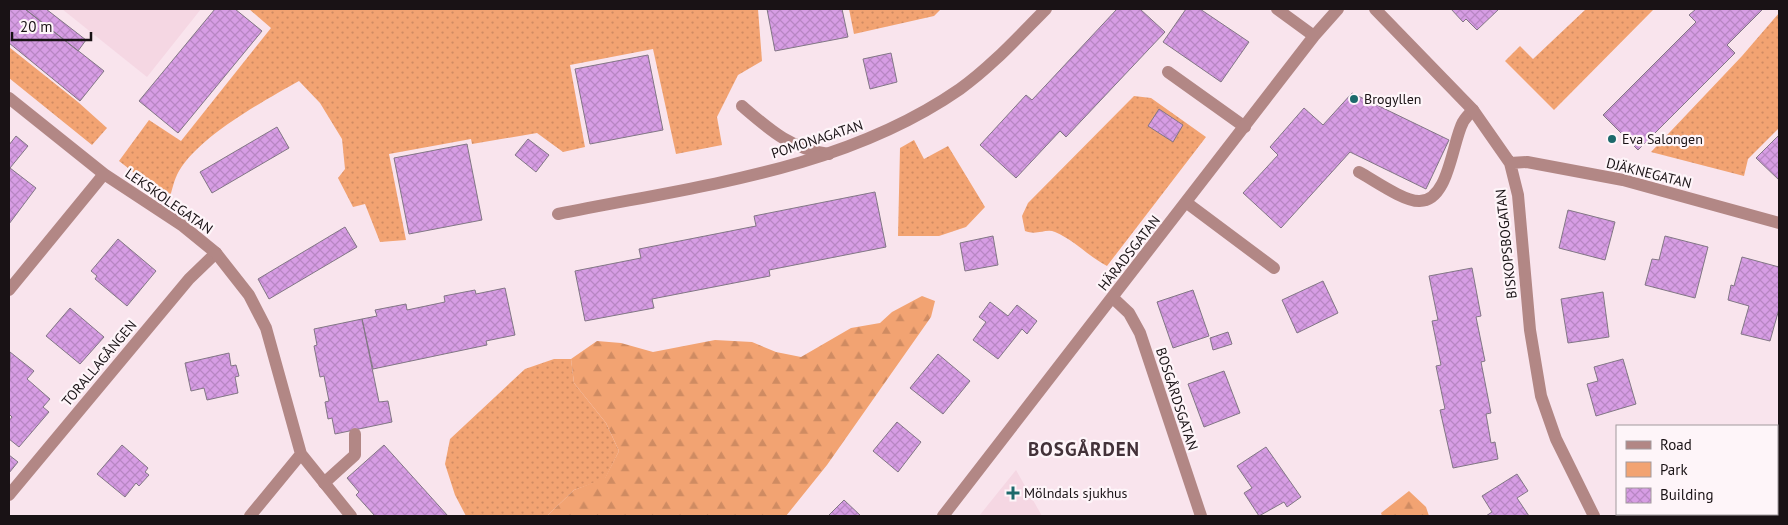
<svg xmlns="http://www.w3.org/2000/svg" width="1788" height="525" font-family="'PT Sans',sans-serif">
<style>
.built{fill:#f5d7e3}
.green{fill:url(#green-dots)}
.forest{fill:url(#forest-firs)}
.building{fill:url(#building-cross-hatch);stroke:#827685}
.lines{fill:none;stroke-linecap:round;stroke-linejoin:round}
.lane{stroke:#b28785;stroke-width:12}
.street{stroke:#b28785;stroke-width:12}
.poi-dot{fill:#1c696b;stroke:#fef5f9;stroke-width:2}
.labels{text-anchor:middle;stroke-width:4.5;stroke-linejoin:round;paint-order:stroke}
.poi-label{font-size:14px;fill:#191215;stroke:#fef5f9;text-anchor:start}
.street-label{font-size:14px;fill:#191215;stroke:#fef5f9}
.district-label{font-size:19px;font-weight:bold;letter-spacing:1px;fill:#433239;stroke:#fef5f9}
</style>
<defs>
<pattern id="green-dots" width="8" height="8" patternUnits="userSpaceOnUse" patternTransform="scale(1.25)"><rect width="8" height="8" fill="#f2a372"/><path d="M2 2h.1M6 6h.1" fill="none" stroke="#cf8b62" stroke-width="1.8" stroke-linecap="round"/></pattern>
<pattern id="forest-firs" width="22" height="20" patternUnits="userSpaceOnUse" patternTransform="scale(1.25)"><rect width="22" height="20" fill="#f2a372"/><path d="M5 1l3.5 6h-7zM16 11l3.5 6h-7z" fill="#cf8b62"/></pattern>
<pattern id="building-cross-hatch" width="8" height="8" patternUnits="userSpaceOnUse" patternTransform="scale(1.25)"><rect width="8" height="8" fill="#d79de4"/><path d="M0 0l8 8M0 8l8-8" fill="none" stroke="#b886c3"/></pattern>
</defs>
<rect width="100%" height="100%" fill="#f9e4ed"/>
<path class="built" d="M62 9H201L147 77Z
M1016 470 1042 516H979Z"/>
<path class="green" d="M249 9H758L762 61 738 75 717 117 722 145 676 154 653 49 570 65 585 147 563 152 537 133 472 144 471 139 389 154 406 240 380 242 365 204 353 207 338 178 345 169 342 139 320 103 299 81C262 102 201 135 179 171 174 179 172 191 169 200L119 161 149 120 181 141 271 28Z
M849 9H941L934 16 854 34Z
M1586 9H1654L1554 110 1505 61 1520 46 1533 59Z
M1779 13V128L1748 159 1744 176 1651 152 1742 56Z
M9 47 78 102 107 128 92 145 9 78Z
M1134 96 1151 98 1206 137 1107 266C1088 256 1074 240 1055 232 1046 228 1037 236 1025 231L1022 216 1028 203Z
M914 140 924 159 948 146 985 207 966 227 939 236H898L900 148Z
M554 359H571L574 383 606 423 619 451 605 479 574 490 547 516H466L455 495 445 464 450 439 525 369Z"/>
<path class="forest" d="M922 296 935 301 931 317 827 465 786 516H547L574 490 605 478 619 451 606 423 574 383 571 359 597 341 621 343 653 352 715 340 752 342 776 352 801 357 851 328 880 323 892 312Z
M1409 491 1426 507 1429 516H1382L1381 513Z"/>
<path class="building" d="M9 9H25L104 71 80 101 9 43Z
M25 9H46L86 40 78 51Z
M215 9H235L262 31 178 133 139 101Z
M767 9H842L848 37 775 51Z
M1117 9H1140L1165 32 1066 137 1060 131 1016 178 980 145 1026 95 1032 100Z
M1186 9H1200L1249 42 1221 82 1163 42Z
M1451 9H1499L1477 30 1466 19 1463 22Z
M1696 9H1763L1727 45 1735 53 1638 150 1603 115 1696 22 1689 15Z
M891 53 897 82 870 89 863 59Z
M648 55 663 130 590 144 575 69Z
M1352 93 1449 140 1426 189 1350 152 1281 228 1243 193 1278 155 1270 147 1304 108 1323 125Z
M1159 109 1183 125 1173 142 1148 126Z
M277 127 289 148 212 193 200 172Z
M1779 135V180L1756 158Z
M16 136 28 146 10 168 36 188 9 224V145Z
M528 139 549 155 536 172 515 155Z
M467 144 482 220 409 234 394 158Z
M875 192 886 247 769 270 770 276 652 299 654 308 585 321 575 271 641 258 639 249 756 226 754 216Z
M1568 210 1615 222 1605 260 1559 248Z
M345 227 357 247 269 299 258 279Z
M993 236 998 265 965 271 960 243Z
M1665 236 1708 247 1695 298 1645 285 1652 259 1659 260Z
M118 239 156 271 127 306 95 279 97 276 91 271Z
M1742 257 1779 267V309L1770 341 1741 334 1749 306 1728 300 1731 285 1734 286Z
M1472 268 1481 316 1476 317 1485 361 1481 362 1491 413 1486 414 1491 443 1495 442 1498 459 1453 468 1440 410 1445 409 1436 366 1441 365 1432 321 1438 320 1429 276Z
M1323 281 1338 313 1297 333 1282 300Z
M505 288 515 335 486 341 487 345 373 369 362 319 377 316 375 310 406 304 407 310 445 302 444 296 475 290 476 294Z
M1193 290 1209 336 1173 348 1157 302Z
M1603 292 1609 337 1568 343 1561 299Z
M990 302 1008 316 1017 305 1037 321 1027 334 1022 329 998 359 973 340 986 322 979 317Z
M70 308 104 337 80 364 46 336Z
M362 319 379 402 388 401 392 422 335 434 332 418 328 419 325 402 329 401 324 376 320 377 314 346 317 345 314 329Z
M1228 332 1232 344 1213 350 1210 338Z
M10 352 34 371 27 379 50 399 43 407 49 412 19 447 9 439V421L12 417 9 414Z
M229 353 231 366 236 365 239 376 235 377 238 393 207 400 204 388 191 391 185 363Z
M938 354 970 381 943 414 910 388Z
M1623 359 1636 404 1596 416 1587 384 1598 381 1594 367Z
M1224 371 1240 413 1204 427 1188 384Z
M897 422 921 442 898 472 873 451Z
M122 445 148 468 145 472 149 475 139 486 136 483 125 497 97 474Z
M384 445 448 516H375L356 495 359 492 347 478Z
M1266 447 1301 497 1287 507 1284 502 1259 516 1244 493 1252 488 1237 466Z
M9 455 18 462 9 473Z
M1517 474 1528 491 1517 498 1529 516H1486L1492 512 1482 496Z
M844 500 861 516H828Z
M1682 514H1711L1713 516H1678Z"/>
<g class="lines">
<path class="lane" d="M1168 72 1245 127
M742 106C771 131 791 149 829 154
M1359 172C1374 180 1403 201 1419 201 1449 202 1452 142 1463 122 1466 117 1470 113 1473 110
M1187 203 1274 268
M324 483 355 455V434
M9 495 189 279 216 253"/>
<path class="street" d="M1277 9 1314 36
M1375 9 1473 110 1510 163 1518 195 1530 330 1541 396 1556 439 1594 516
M9 98 104 174 183 226 216 253 249 295 266 328 301 454 351 516
M1510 163 1527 162 1623 180 1779 223
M558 214C695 186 842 171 960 89 992 66 1018 37 1046 9
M9 290 104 174
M1113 298 1129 313 1140 333 1201 516
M250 516 301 454
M943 516 1314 36 1338 9"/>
</g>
<g class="poi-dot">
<circle cx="1354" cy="99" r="5"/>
<circle cx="1612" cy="139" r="5"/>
<path d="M1010.5 485.5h5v5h5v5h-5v5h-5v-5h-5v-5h5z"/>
</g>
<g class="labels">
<g class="poi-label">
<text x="1364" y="104">Brogyllen</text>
<text x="1622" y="144">Eva Salongen</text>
<text x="1024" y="498">Mölndals sjukhus</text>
</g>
<g class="street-label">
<text transform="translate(817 139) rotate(-18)" y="5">POMONAGATAN</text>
<text transform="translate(1649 173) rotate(14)" y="5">DJÄKNEGATAN</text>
<text transform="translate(169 201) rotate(35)" y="5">LEKSKOLEGATAN</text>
<text transform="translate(1506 244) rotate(-96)" y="5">BISKOPSBOGATAN</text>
<text transform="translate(1129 253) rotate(-52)" y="5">HÄRADSGATAN</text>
<text transform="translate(99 363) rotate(-50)" y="5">TORALLAGÅNGEN</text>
<text transform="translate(1177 399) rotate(72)" y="5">BOSGÅRDSGATAN</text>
</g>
<g class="district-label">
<text x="1084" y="456">BOSGÅRDEN</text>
</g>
</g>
<rect width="1788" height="525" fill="none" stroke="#191215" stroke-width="20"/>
<rect x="1616" y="425" width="162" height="90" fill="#fef5f9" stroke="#a29a9e"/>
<rect x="1626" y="441" width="25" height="8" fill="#b28785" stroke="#a29a9e"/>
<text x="1660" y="450" font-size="15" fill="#191215">Road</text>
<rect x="1626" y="462" width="25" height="15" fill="#f2a372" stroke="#a29a9e"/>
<text x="1660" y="475" font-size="15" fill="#191215">Park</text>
<rect x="1626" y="488" width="25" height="15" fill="url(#building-cross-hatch)" stroke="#a29a9e"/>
<text x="1660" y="500" font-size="15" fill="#191215">Building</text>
<path d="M12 32v8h79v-8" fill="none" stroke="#191215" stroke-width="2.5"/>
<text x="20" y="32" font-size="15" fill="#191215" stroke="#fef5f9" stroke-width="4" paint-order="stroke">20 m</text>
</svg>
